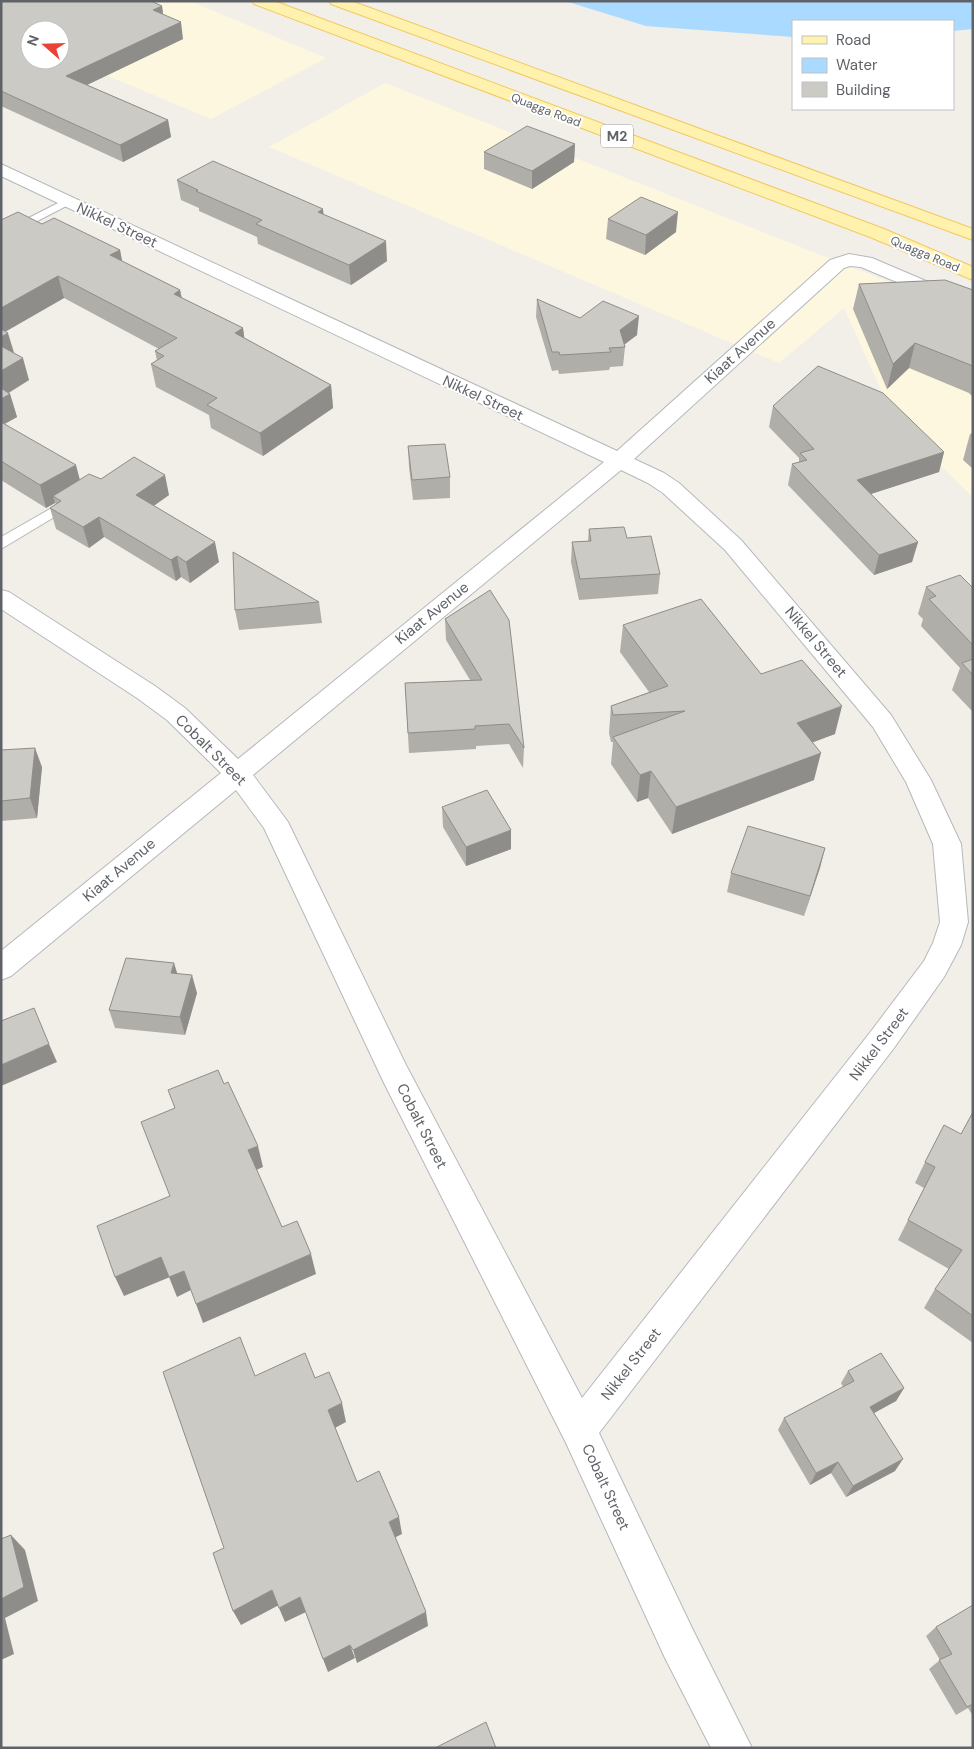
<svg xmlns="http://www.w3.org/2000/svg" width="974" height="1749" font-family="'DM Sans',sans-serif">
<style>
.commercial{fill:#fef7e0}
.water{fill:#aadaff}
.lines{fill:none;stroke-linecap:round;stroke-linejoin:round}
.service-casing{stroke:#b5b8bc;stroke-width:2}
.minor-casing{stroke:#b5b8bc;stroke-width:2}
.primary-casing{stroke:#f2c960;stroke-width:2}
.service{fill:#fff;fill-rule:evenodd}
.minor{fill:#fff;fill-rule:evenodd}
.primary{fill:#fff2af;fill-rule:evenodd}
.wall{fill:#afaea9}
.shaded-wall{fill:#8f8d8a}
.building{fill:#cccac5;stroke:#8f8d8a;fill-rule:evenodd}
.labels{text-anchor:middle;stroke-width:4;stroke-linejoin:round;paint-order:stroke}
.far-street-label{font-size:12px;fill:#5f6368;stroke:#fff}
.shield{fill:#fff;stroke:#8f9295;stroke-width:1}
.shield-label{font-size:14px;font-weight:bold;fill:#5f6368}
.street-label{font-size:15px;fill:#5f6368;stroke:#fff}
</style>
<rect width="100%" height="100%" fill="#f1efe8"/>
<path class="commercial" d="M1 1H190L326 58 211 119 60 56V30H30Z
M385 83 973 315V497L896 423 844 308 779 363 269 147Z"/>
<path class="water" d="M565 1H973V29L953 31V21H793V37L646 26Z"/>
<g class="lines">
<defs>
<path id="service" d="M68 198 72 199 74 201 72 203 1 240V232Z
M71 497 76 498 78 501 76 504 1 549V537Z"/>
<path id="minor" d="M1 164 617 451 830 260 849 254 872 258 973 301V314L861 267 850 266 844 268 634 459 664 473 679 483 741 540 891 715 931 780 961 844 968 922 961 945 944 977 894 1048 599 1433 693 1630 752 1748H711L665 1658 566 1443 384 1083 264 828 236 790 11 976 1 980V951L221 773 167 720 137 698 1 609V590L9 592 155 686 185 708 238 759 604 462 1 176ZM621 470 648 483 663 493 725 550 873 727 906 782 933 844 940 922 933 943 924 961 872 1030 582 1398 406 1065 288 822 253 775Z"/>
<path id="primary" d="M252 1H274L884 229 973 267V280L870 237 254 4Z
M329 1H351L973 229V240L331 4Z"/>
</defs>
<use href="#service" class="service-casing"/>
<use href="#minor" class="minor-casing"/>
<use href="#primary" class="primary-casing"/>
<use href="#service" class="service"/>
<use href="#minor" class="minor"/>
<use href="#primary" class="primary"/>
</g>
<path class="wall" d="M1 1 162 6 163 14 183 39 87 85 168 120 171 137 123 162 1 106Z
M575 144 574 162 532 189 484 169V152Z
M177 180 323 215 387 261 351 285 258 244 257 237 199 211V208L181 200Z
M608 219 676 232 645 255 606 239Z
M1 220 42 224 120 250 122 261 180 290 182 298 243 328 244 338 331 385 333 408 263 456 211 428 209 415 156 387 151 364 157 361 155 351 159 349 64 298 5 332 14 353 29 380 9 393 10 394 17 417 4 424 80 480 101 479 169 495 154 506 219 562 190 583 181 577 176 581 104 537 89 548 56 529 50 508 56 504 55 503 46 508 1 480Z
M859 284 973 290V397L969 393 909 368 887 389 853 309Z
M537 299 580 318 637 335 624 344 625 347 623 366 610 367 609 370 559 374 558 370 552 371 536 317Z
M773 406 944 452 939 472 871 494 918 542 912 562 874 575 788 485 792 464 799 462V458L769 427Z
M973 433V469L963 460 970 434Z
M408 446 450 477V498L413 500 409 467Z
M589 529 660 574 658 594 579 600 571 562 572 542 588 541Z
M926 587 973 588V712L952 690 960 668 921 626 923 619 918 614Z
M319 602 322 623 239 630 235 610Z
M445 619 524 748 523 768 509 744 476 746V749L409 753 405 683 470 680 446 640Z
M623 625 761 674 835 734 812 742 814 780 672 834 648 798 637 802 611 764 613 742H611L609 733 611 706 649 692 620 652Z
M1 750 42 767 37 818 1 821Z
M442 807 511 849 466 866 443 827Z
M825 848 804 916 727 892 731 873Z
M177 973 197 993 185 1035 115 1028 109 1010Z
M973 1112V1343L924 1308 935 1289 949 1269 898 1240 924 1188 915 1183 925 1162 961 1134Z
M848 1371 904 1388 896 1401 874 1413 895 1471 846 1497 831 1473 810 1485 778 1430 784 1418 843 1387 841 1383Z
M973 1605V1716L968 1708 956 1715 929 1669 940 1660 926 1636 936 1627Z"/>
<path class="shaded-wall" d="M162 6 164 22 153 10Z
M181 22 183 39 70 93 66 76Z
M168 120 171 137 123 162 120 145Z
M575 144 574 162 532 189V171Z
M323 209 325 229 318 212Z
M678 212 676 232 645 255 646 235Z
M386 241 387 261 351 285 349 265Z
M120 250 124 272 110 255Z
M58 276 64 298 1 334V308Z
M180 290 184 313 174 294Z
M639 316 637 335 620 348V330Z
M243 328 246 351 235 333Z
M8 333 15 356 1 364V337Z
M915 343 909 368 887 389 893 364Z
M23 358 29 380 1 397V371Z
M331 385 333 408 263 456 260 433Z
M10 394 17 417 1 426V399Z
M944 452 939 472 852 500 857 480Z
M76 465 82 488 53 496 55 503 46 508 40 485Z
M165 475 169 495 140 515 136 495Z
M99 517 104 537 89 548 83 527Z
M215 542 219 562 190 583 186 562Z
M918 542 912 562 874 575 879 555Z
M177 556 181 577 176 581 171 560Z
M842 706 835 734 790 751 797 723Z
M35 748 42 767 37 818 30 798Z
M821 753 814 780 672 834 676 807Z
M651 771 648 798 637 802 640 775Z
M511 830V849L466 866V847Z
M825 848 820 868 804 916 810 896Z
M174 963 180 982 171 973Z
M192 975 197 993 185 1035 180 1017Z
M49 1044 57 1062 1 1086V1065Z
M258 1146 263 1167 254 1171 248 1150Z
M311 1254 316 1274 203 1323 196 1304Z
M161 1257 170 1277 124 1296 115 1277Z
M184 1271 191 1290 177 1297 169 1277Z
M904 1388 896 1401 863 1419 870 1407Z
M342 1403 346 1422 333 1429 328 1410Z
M903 1459 895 1471 846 1497 853 1486Z
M838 1462 831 1473 810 1485 816 1473Z
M399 1517 402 1534 392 1539 389 1522Z
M11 1535 25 1550 38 1601 5 1618 14 1654 1 1660V1599Z
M272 1590 279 1605 241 1625 233 1611Z
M300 1597 306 1612 285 1622 279 1608Z
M426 1612 428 1626 357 1663 353 1650Z
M350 1645 355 1658 328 1672 323 1659Z"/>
<path class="building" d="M1 1H151L162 6 153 10 181 22 66 76 168 120 120 145 1 91ZM30 30H60V60H30Z
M527 126 575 144 532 171 484 152Z
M213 161 323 209 318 212 386 241 349 265 256 224 262 220 196 191 198 190 177 180Z
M641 197 678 212 646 235 608 219Z
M18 212 42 224 54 218 120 250 110 255 180 290 174 294 243 328 235 333 331 385 260 433 207 405 217 398 151 364 164 356 155 351 177 338 58 276 1 308V220Z
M945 280 973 290V366L915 343 893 364 859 284Z
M537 299 580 318 603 301 639 316 620 330 625 347 609 348 611 352 560 355 559 352H552Z
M1 329 8 333 1 337Z
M1 346 23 358 1 371Z
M818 366 883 393 944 452 857 480 918 542 879 555 792 464 807 460 800 453 814 449 773 406Z
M1 388 10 394 1 399Z
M1 422 76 465 40 485 1 461Z
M445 444 450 477 412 480 408 446Z
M134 457 165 475 136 495 215 542 186 562 177 556 171 560 99 517 83 527 50 508 61 501 53 496 89 474 101 479Z
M624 527 627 538 651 536 660 574 580 579 572 542 591 541 589 529Z
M233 552 319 602 235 610Z
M960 575 973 588V645L929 599 936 596 926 587Z
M490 590 509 620 524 748 509 724 475 726V729L408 733 405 683 482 680 445 619Z
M701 599 761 674 802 660 842 706 797 723 821 753 676 807 651 771 640 775 613 737 685 711 613 715 611 706 668 686 623 625Z
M973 659V675L962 663Z
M35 748 30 798 1 801V750Z
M487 790 511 830 466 847 442 807Z
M748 826 825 848 810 896 731 873Z
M126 958 174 963 171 973 192 975 180 1017 109 1010Z
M34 1008 49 1044 1 1065V1021Z
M218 1070 224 1084 228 1082 258 1146 248 1150 282 1227 297 1221 311 1254 196 1304 184 1271 169 1277 161 1257 115 1277 97 1226 170 1196 141 1122 175 1108 168 1090Z
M973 1112V1316L935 1289 962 1250 908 1220 935 1167 925 1162 944 1125 961 1134Z
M240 1337 255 1376 305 1353 315 1378 329 1372 342 1403 328 1410 357 1482 379 1471 399 1517 389 1522 426 1612 353 1650 350 1645 323 1659 300 1597 279 1608 272 1590 233 1611 213 1553 224 1548 163 1372Z
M881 1353 904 1388 870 1407 903 1459 853 1486 838 1462 816 1473 784 1418 854 1381 848 1371Z
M11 1535 24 1587 1 1599V1539Z
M973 1605V1704L967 1707 939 1660 952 1654 936 1627Z
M486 1722 496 1748H435Z"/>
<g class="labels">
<g class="far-street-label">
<text transform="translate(546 110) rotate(21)" y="4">Quagga Road</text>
<text transform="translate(925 254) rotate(23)" y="4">Quagga Road</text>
</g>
<rect class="shield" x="601" y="124.5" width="32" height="23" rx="4"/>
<g class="shield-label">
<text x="617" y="141">M2</text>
</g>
<g class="street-label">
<text transform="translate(117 225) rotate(25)" y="5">Nikkel Street</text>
<text transform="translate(740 351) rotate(-42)" y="5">Kiaat Avenue</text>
<text transform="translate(483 398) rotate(25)" y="5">Nikkel Street</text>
<text transform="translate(432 613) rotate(-39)" y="5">Kiaat Avenue</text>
<text transform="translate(816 642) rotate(50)" y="5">Nikkel Street</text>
<text transform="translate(211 750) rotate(45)" y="5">Cobalt Street</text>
<text transform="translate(119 870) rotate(-40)" y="5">Kiaat Avenue</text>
<text transform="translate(879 1044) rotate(-53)" y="5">Nikkel Street</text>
<text transform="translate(422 1126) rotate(63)" y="5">Cobalt Street</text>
<text transform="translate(631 1364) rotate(-52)" y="5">Nikkel Street</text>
<text transform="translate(606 1487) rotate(65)" y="5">Cobalt Street</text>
</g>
</g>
<rect width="974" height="1749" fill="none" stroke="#5f6368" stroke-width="5"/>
<rect x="792" y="20" width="162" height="90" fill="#ffffff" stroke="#bfc1c3"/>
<rect x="802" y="36" width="25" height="8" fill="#fff2af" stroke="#bfc1c3"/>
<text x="836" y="45" font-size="15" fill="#5f6368">Road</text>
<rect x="802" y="58" width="25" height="15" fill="#aadaff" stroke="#bfc1c3"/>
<text x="836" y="70" font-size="15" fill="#5f6368">Water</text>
<rect x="802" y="82" width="25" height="15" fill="#cccac5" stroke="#bfc1c3"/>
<text x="836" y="95" font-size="15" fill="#5f6368">Building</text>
<g transform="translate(45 45) rotate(290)"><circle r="24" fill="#ffffff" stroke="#bfc1c3"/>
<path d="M0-4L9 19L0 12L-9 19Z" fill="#ea4335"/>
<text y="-8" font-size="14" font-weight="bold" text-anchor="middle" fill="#5f6368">N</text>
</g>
</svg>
